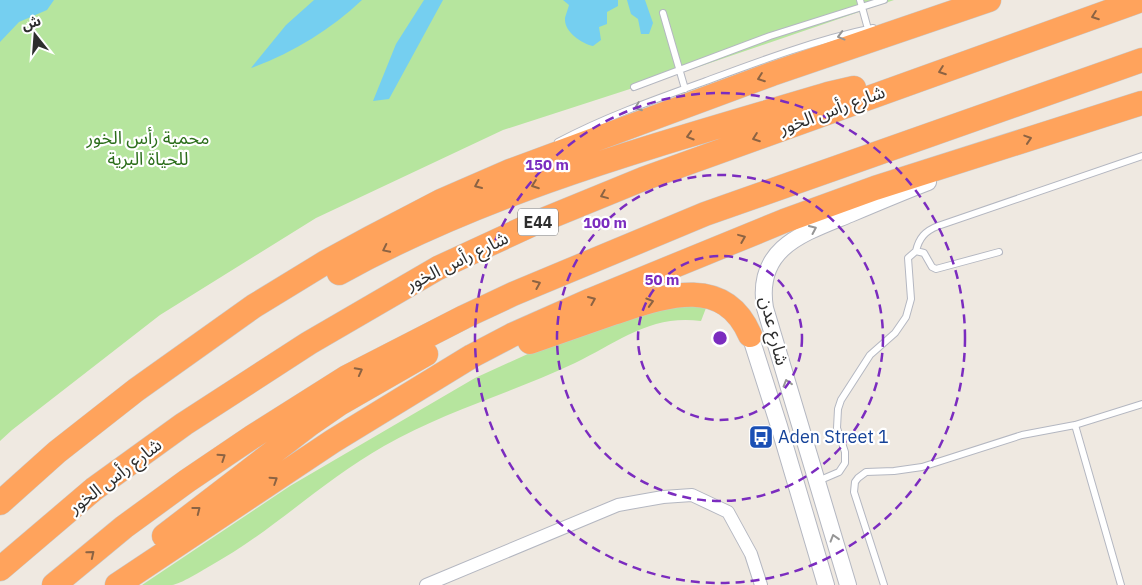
<svg xmlns="http://www.w3.org/2000/svg" width="1142" height="585" font-family="'IBM Plex Sans','Noto Sans Arabic',sans-serif">
<style>
.park{fill:#b6e59e}
.water{fill:#75cff0}
.lines{fill:none;stroke-linecap:round;stroke-linejoin:round}
.service-casing{stroke:#b4b7c1;stroke-width:8}
.minor-casing{stroke:#b4b7c1;stroke-width:14}
.tertiary-casing{stroke:#b4b7c1;stroke-width:18}
.motorway-casing{stroke:#c9c9c9;stroke-width:25}
.service{stroke:#fff;stroke-width:6}
.minor{stroke:#fff;stroke-width:12}
.tertiary{stroke:#fff;stroke-width:16}
.motorway{stroke:#ffa35c;stroke-width:24}
.oneway{stroke:#8c6343}
.oneway2{stroke:#969696}
.ring{fill:none;stroke:#7b2cbf;stroke-width:2.5;stroke-dasharray:9 6}
.labels{text-anchor:middle;stroke-width:4.5;stroke-linejoin:round;paint-order:stroke}
.shield{fill:#fff;stroke:#6d6d6d;stroke-width:1}
.shield-label{font-size:16px;font-weight:bold;fill:#2e2e2e}
.street-label{font-size:18px;fill:#2e2e2e;stroke:#fff}
.park-label{font-size:18px;fill:#2c6e1b;stroke:#fff}
.transit-label{font-size:18px;fill:#164399;stroke:#fff;text-anchor:start}
.centre{fill:#7b2cbf;stroke:#fff;stroke-width:2.5}
.ring-label{font-size:15px;text-anchor:middle;font-weight:bold;fill:#7b2cbf;stroke:#fff;stroke-width:4.5;stroke-linejoin:round;paint-order:stroke}
</style>
<rect width="100%" height="100%" fill="#efe9e1"/>
<path class="park" d="M0 0H894L704 65 503 130 316 218 160 315 12 430 0 441Z
M678 305 706 308 701 321C651 314 618 342 575 363 512 393 445 411 384 446 322 481 272 532 210 566 201 571 181 584 172 585 163 585 152 585 142 585L290 486 475 378 541 348 669 307Z"/>
<path class="water" d="M0 0H54L47 10 19 22 0 42Z
M314 0H362C330 30 293 53 251 68L286 25Z
M424 0H443L389 99 373 101 396 44Z
M563 0H618V6L607 12V24L599 27 601 40 593 46C581 43 564 32 565 18 566 14 568 9 569 5Z
M627 0H645L653 23 649 34H641L638 19 631 14Z"/>
<g class="lines">
<defs>
<path id="service" d="M860 0 868 29
M663 13 685 89
M634 87 770 36 884 0
M558 142C605 117 656 99 706 81 760 61 816 40 873 28
M916 251C919 238 925 231 938 226L1142 156
M1075 425 1121 585
M818 481 839 472 845 463V452L837 428 838 409 841 400 870 355 895 333 906 317 911 299 908 258 916 251 924 253 932 267 936 269 999 252
M884 585 854 492 855 482 858 478 866 472 894 471 922 467 1022 435 1075 425 1142 404"/>
<path id="minor" d="M426 585 618 505 663 497 692 495 728 512 751 554 761 585"/>
<path id="tertiary" d="M750 335 779 426 826 585
M848 585 765 308C755 247 804 233 850 214 876 203 902 192 928 182"/>
<path id="motorway" d="M339 273C492 188 661 144 828 94L854 88
M530 342C558 332 585 323 613 313 662 297 723 273 750 335
M0 503 57 452 136 390 254 306 326 262 370 238 441 201 510 171 772 74 989 0
M164 536 310 424 339 404 426 354
M0 569 94 489 184 424 309 343 438 268 533 224 643 179 1141 0
M54 585 124 527 187 481 252 437 347 377 464 317 513 294 705 214 1142 60
M117 585 333 441 472 356 512 335 591 300 784 221 875 188 1142 103"/>
</defs>
<use href="#service" class="service-casing"/>
<use href="#minor" class="minor-casing"/>
<use href="#tertiary" class="tertiary-casing"/>
<use href="#motorway" class="motorway-casing"/>
<use href="#service" class="service"/>
<use href="#minor" class="minor"/>
<use href="#tertiary" class="tertiary"/>
<use href="#motorway" class="motorway"/>
</g>
<defs><path id="oneway-chevron" d="M-2-3.5L2.5 0L-2 3.5" fill="none" stroke-width="1.6" stroke-linecap="round" stroke-linejoin="round" transform="scale(1.25)"/></defs>
<g class="oneway">
<use href="#oneway-chevron" transform="translate(1095 16) rotate(160)"/>
<use href="#oneway-chevron" transform="translate(942 71) rotate(160)"/>
<use href="#oneway-chevron" transform="translate(761 78) rotate(160)"/>
<use href="#oneway-chevron" transform="translate(690 136) rotate(163)"/>
<use href="#oneway-chevron" transform="translate(756 138) rotate(160)"/>
<use href="#oneway-chevron" transform="translate(1028 139) rotate(-18)"/>
<use href="#oneway-chevron" transform="translate(478 185) rotate(156)"/>
<use href="#oneway-chevron" transform="translate(535 185) rotate(160)"/>
<use href="#oneway-chevron" transform="translate(604 195) rotate(158)"/>
<use href="#oneway-chevron" transform="translate(742 238) rotate(-22)"/>
<use href="#oneway-chevron" transform="translate(386 249) rotate(154)"/>
<use href="#oneway-chevron" transform="translate(537 284) rotate(-23)"/>
<use href="#oneway-chevron" transform="translate(592 300) rotate(-23)"/>
<use href="#oneway-chevron" transform="translate(650 302) rotate(-17)"/>
<use href="#oneway-chevron" transform="translate(359 371) rotate(-28)"/>
<use href="#oneway-chevron" transform="translate(222 457) rotate(-34)"/>
<use href="#oneway-chevron" transform="translate(274 480) rotate(-33)"/>
<use href="#oneway-chevron" transform="translate(197 510) rotate(-38)"/>
<use href="#oneway-chevron" transform="translate(91 554) rotate(-39)"/>
</g>
<g class="oneway2">
<use href="#oneway-chevron" transform="translate(841 36) rotate(165)"/>
<use href="#oneway-chevron" transform="translate(638 107) rotate(159)"/>
<use href="#oneway-chevron" transform="translate(813 229) rotate(-24)"/>
<use href="#oneway-chevron" transform="translate(787 383) rotate(-107)"/>
<use href="#oneway-chevron" transform="translate(834 538) rotate(-107)"/>
</g>
<g class="ring">
<circle cx="720" cy="338" r="82"/>
<circle cx="720" cy="338" r="163"/>
<circle cx="720" cy="338" r="245"/>
</g>
<defs>
<symbol id="bus-square" viewBox="-11 -11 22 22"><rect x="-9" y="-9" width="18" height="18" rx="4" fill="#1a4fb4" stroke="#fff"/><path d="M-5-6H5V4H4V6H2V4H-2V6H-4V4H-5ZM-3.5-4V0h7V-4ZM-3.5 1.2v1.5H-2V1.2ZM2 1.2v1.5H3.5V1.2Z" fill="#fff"/></symbol>
</defs>
<g fill-rule="evenodd">
<use href="#bus-square" x="747" y="423" width="28" height="28"/>
</g>
<g class="labels">
<rect class="shield" x="518" y="208.5" width="40" height="27" rx="4"/>
<g class="shield-label">
<text x="538" y="228">E44</text>
</g>
<g class="street-label">
<text transform="translate(832 110) rotate(-20)" y="6">شارع رأس الخور</text>
<text transform="translate(457 261) rotate(-26)" y="6">شارع رأس الخور</text>
<text transform="translate(774 331) rotate(76)" y="6">شارع عدن</text>
<text transform="translate(115 476) rotate(-37)" y="6">شارع رأس الخور</text>
</g>
<g class="park-label">
<text x="148" y="144">محمية رأس الخور<tspan x="148" dy="21">للحياة البرية</tspan></text>
</g>
<g class="transit-label">
<text x="778" y="443">Aden Street 1</text>
</g>
</g>
<circle cx="720" cy="338" r="8" class="centre"/>
<g class="ring-label">
<text x="547" y="170">150 m</text>
<text x="605" y="228">100 m</text>
<text x="662" y="285">50 m</text>
</g>
<g transform="translate(35 35) rotate(343)" stroke="#ffffff" stroke-width="4" paint-order="stroke">
<path d="M0-4L9 19L0 12L-9 19Z" fill="#2e2e2e"/>
<text y="-8" font-size="14" font-weight="bold" text-anchor="middle" fill="#2e2e2e">ش</text>
</g>
</svg>
